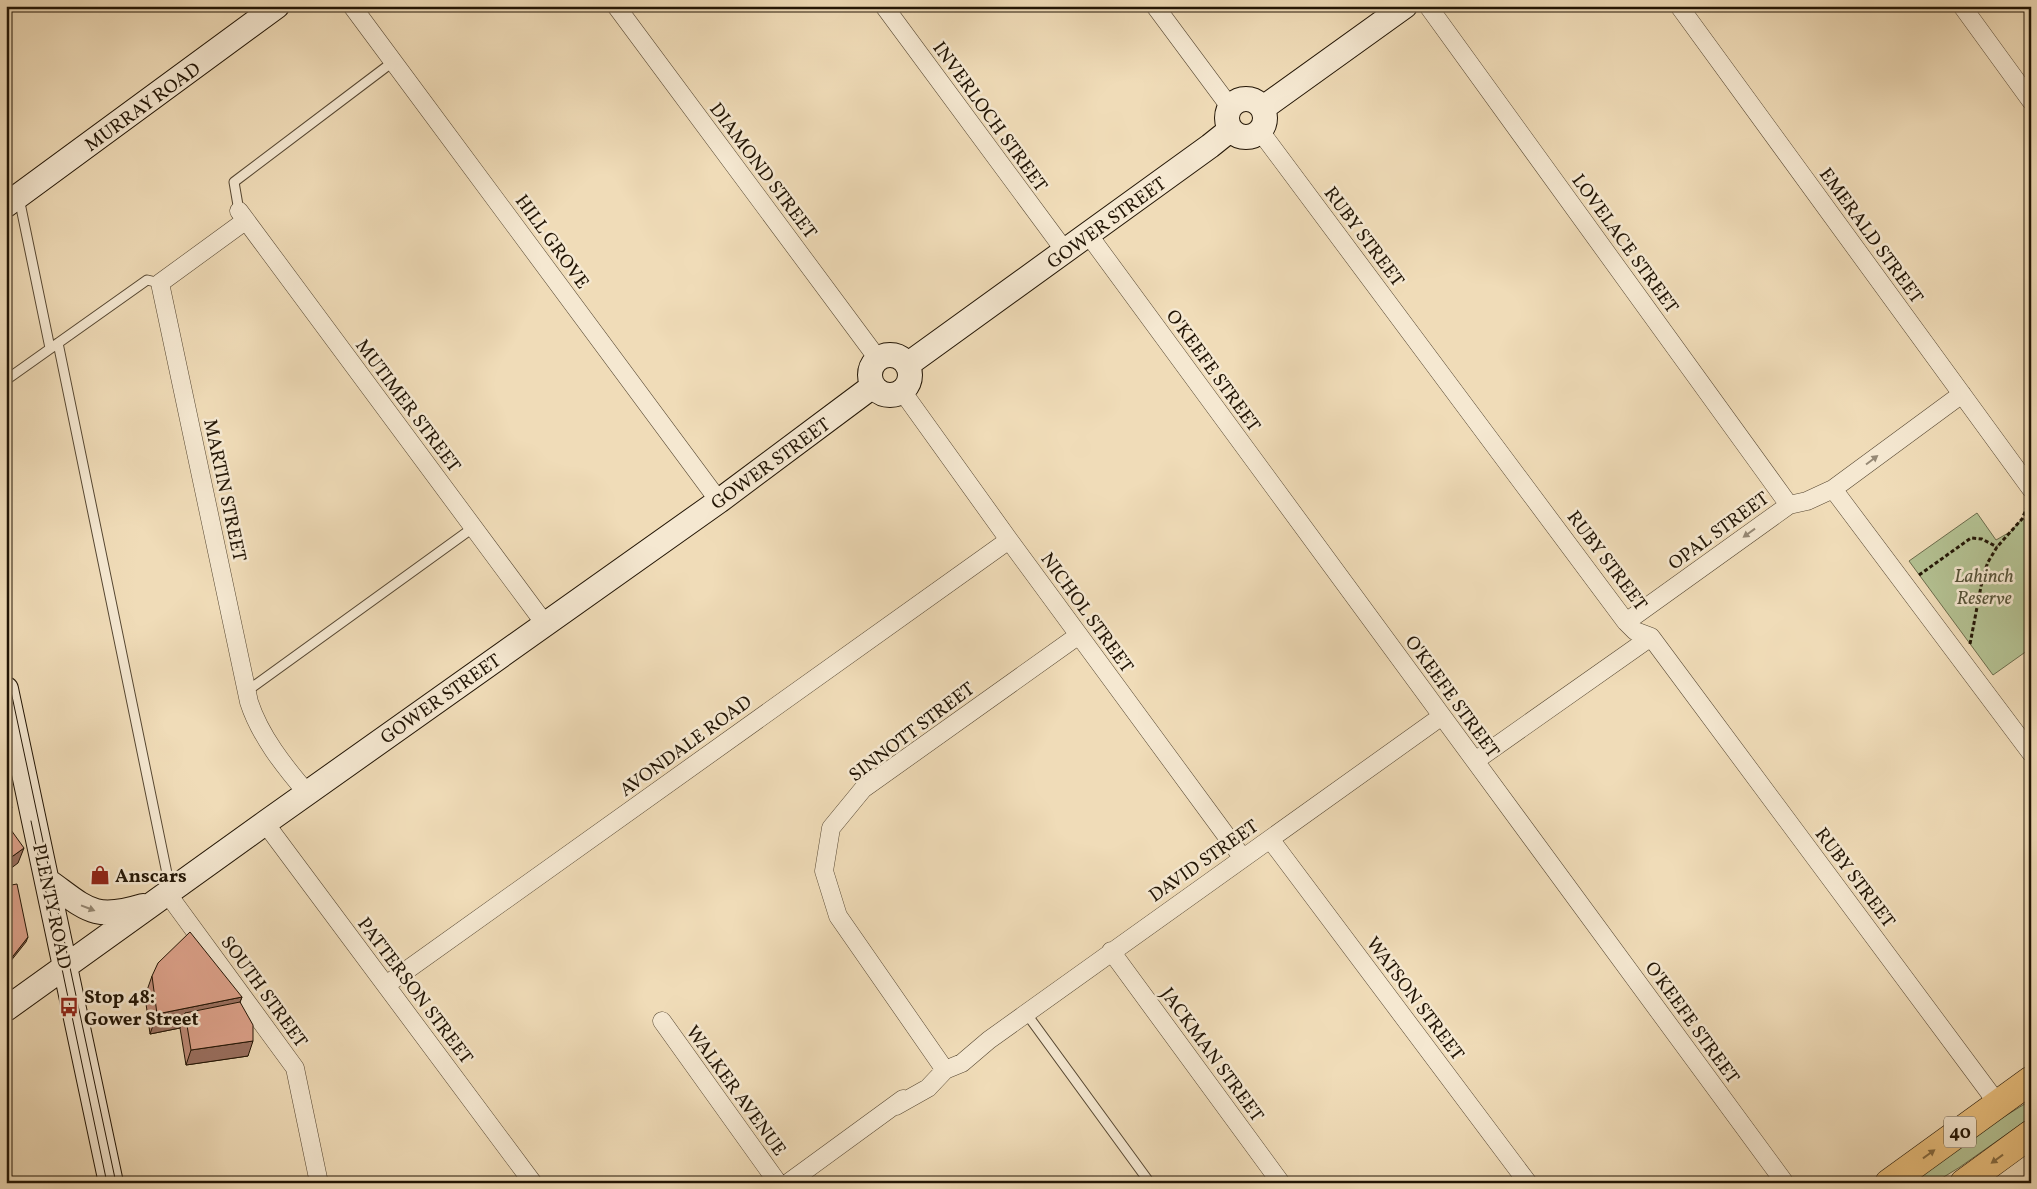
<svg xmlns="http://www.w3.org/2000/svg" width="2037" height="1189" font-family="Vollkorn,serif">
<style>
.green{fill:#b4c293;stroke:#6b6c4c}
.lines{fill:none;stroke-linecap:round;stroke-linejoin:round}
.lane-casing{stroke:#564732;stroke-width:11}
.street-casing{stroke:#564732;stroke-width:19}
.secondary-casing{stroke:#221505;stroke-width:26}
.highway-casing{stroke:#221505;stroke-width:29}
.path{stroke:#221505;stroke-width:3;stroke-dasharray:4 2.5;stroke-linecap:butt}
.lane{stroke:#f5e8d1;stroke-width:9}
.street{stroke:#f5e8d1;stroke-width:18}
.secondary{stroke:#f5e8d1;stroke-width:24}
.highway{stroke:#e8be7c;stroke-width:28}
.tram{stroke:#221505;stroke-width:1}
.wall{fill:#be8b78;stroke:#221505}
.shaded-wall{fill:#9b7161;stroke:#221505}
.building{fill:#dda28b;stroke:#221505}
.oneway{fill:#968975}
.oneway2{fill:#856a40}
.labels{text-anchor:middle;stroke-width:5;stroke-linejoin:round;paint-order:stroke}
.shield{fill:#f5e8d1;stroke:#615442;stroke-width:1}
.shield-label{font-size:18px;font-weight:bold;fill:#221505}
.street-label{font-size:19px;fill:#221505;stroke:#f5e8d1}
.park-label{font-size:19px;font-style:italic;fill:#555237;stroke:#f5e8d1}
.poi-label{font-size:19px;font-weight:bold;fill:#221505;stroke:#f5e8d1;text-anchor:start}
</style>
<rect width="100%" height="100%" fill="#f0dcb8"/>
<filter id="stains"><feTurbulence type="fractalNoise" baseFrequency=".004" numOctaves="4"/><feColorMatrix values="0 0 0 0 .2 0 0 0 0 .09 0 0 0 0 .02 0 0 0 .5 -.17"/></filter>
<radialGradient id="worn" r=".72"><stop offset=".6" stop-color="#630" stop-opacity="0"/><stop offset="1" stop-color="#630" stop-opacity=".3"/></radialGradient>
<path class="green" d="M1977 513 1996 540 2010 532 2022 519 2031 522V648L1993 675 1909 561Z
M2031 1100V1117L1960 1167 1934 1183H1914L1957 1146Z"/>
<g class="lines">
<defs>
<path id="lane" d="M19 198 50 348
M239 211 234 182 394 61
M58 343 170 888
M6 380 147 280 160 283
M247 691 474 527
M1026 1013 1150 1183"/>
<path id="street" d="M352 6 719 501
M616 6 878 359
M884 6 1065 251
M1155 6 1230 107
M1428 6 1789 505
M1679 6 2031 489
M1962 6 2031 101
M1260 131 1626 622 1635 631 1651 637 1998 1104
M239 211 545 624
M245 221 160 283 249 702C260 736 284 766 307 793
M1088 234 1785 1183
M902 391 1009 540 1242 857
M1833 489 2031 753
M1626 622 1789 505 1807 501 1833 489 1962 394
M1475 761 1651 637
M265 823 533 1183
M1270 839 1528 1183
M167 893 295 1068 319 1183
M1111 951 1281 1183
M386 985 1009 540
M662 1021 778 1183
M945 1070 838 916 824 871 831 828 863 789 1079 635
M896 1106 928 1088 945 1070 962 1063 989 1040 1442 716
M788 1183 903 1099"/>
<path id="secondary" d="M1227 118a19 19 0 1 1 38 0a19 19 0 1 1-38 0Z
M1263 108 1405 6
M6 205 277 6
M870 375a20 20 0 1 1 40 0a20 20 0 1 1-40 0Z
M907 365 1210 146 1230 130
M6 689 111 1183
M48 881C87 909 93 921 143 906
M6 1009 265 823 719 501 873 386"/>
<path id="highway" d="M1889 1183 2031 1080
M1964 1183 2031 1134"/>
</defs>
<use href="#lane" class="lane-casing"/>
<use href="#street" class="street-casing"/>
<use href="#secondary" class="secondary-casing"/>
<use href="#highway" class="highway-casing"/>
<path class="path" d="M1919 575 1971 538 1982 539 1997 547
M1970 644 1983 576 1988 562 1997 547 2022 519 2028 505"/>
<use href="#lane" class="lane"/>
<use href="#street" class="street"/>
<use href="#secondary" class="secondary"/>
<use href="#highway" class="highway"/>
<path class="tram" d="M6 668 116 1183
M31 821 107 1183"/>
</g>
<path class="wall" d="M152 976 242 997 240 1002 248 1056 186 1065 180 1028 150 1034 145 996Z"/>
<path class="shaded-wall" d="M12 807 6 822V811Z
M24 848 18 863 6 872V861Z
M28 937 26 942 6 967V965Z
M242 997 234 1017 185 1013 180 1028 150 1034 157 1014Z
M253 1041 248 1056 186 1065 191 1050Z"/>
<path class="building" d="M6 800 12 807 6 811Z
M6 823 24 848 6 861Z
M17 884 28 937 6 965V886Z
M190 932 242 997 157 1014 152 976 158 963Z
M240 1002 253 1025V1041L191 1050 185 1013Z"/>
<defs><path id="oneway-solid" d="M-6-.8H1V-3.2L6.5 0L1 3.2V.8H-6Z" transform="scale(1.25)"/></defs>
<g class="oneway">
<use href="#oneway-solid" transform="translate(1872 460) rotate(-37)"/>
<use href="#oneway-solid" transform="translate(1749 533) rotate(144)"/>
<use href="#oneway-solid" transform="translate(88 908) rotate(21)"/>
</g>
<g class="oneway2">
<use href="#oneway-solid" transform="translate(1929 1154) rotate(-36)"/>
<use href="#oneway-solid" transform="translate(1997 1159) rotate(144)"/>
</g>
<defs>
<symbol id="shop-bare" viewBox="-9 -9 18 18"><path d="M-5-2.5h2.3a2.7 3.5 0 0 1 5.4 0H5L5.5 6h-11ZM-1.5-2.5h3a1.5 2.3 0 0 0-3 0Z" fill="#8f2418" stroke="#f5e8d1" stroke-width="2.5" paint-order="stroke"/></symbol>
<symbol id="bus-bare" viewBox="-9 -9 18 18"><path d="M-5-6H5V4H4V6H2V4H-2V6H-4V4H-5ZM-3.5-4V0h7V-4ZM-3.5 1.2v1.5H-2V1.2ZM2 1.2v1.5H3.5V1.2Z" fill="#8f2418" stroke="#f5e8d1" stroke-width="2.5" paint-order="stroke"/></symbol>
</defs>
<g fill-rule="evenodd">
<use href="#shop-bare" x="86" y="861" width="28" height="28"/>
<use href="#bus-bare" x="55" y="993" width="28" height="28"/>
</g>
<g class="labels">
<rect class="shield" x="1944" y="1116.5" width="32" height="31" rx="4"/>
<g class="shield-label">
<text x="1960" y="1138">40</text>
</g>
<g class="street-label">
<text transform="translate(142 106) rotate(-36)" y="7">MURRAY ROAD</text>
<text transform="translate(991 116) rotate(54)" y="7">INVERLOCH STREET</text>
<text transform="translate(764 170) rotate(53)" y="7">DIAMOND STREET</text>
<text transform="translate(1106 222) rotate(-36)" y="7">GOWER STREET</text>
<text transform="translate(1872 235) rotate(54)" y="7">EMERALD STREET</text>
<text transform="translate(1365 236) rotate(53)" y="7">RUBY STREET</text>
<text transform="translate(553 241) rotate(54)" y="7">HILL GROVE</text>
<text transform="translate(1626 243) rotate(54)" y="7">LOVELACE STREET</text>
<text transform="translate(1214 370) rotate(54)" y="7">O'KEEFE STREET</text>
<text transform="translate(409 405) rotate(53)" y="7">MUTIMER STREET</text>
<text transform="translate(770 463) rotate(-36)" y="7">GOWER STREET</text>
<text transform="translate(226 490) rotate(78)" y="7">MARTIN STREET</text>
<text transform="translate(1718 530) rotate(-36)" y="7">OPAL STREET</text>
<text transform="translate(1608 560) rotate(53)" y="7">RUBY STREET</text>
<text transform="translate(1088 612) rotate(54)" y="7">NICHOL STREET</text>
<text transform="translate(1453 696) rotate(54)" y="7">O'KEEFE STREET</text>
<text transform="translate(440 698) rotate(-35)" y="7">GOWER STREET</text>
<text transform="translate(911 731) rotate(-37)" y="7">SINNOTT STREET</text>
<text transform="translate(685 745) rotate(-36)" y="7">AVONDALE ROAD</text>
<text transform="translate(1203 860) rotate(-35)" y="7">DAVID STREET</text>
<text transform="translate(1856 877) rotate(53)" y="7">RUBY STREET</text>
<text transform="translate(53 906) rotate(78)" y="7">PLENTY ROAD</text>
<text transform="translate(416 990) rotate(53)" y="7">PATTERSON STREET</text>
<text transform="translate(265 991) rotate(54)" y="7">SOUTH STREET</text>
<text transform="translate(1416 998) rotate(53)" y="7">WATSON STREET</text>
<text transform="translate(1693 1022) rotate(54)" y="7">O'KEEFE STREET</text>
<text transform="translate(1213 1054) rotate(54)" y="7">JACKMAN STREET</text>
<text transform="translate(737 1090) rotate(54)" y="7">WALKER AVENUE</text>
</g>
<g class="park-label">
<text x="1984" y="582">Lahinch<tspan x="1984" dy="22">Reserve</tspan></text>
</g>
<g class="poi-label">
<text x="115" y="882">Anscars</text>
<text x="84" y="1003">Stop 48:<tspan x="84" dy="22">Gower Street</tspan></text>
</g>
</g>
<rect width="2037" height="1189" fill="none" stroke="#f0dcb8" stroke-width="25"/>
<rect x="8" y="8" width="2022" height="1174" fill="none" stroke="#221505" stroke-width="2.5"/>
<rect x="12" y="12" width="2012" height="1164" fill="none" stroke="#221505"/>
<rect width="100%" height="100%" filter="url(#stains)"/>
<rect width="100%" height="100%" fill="url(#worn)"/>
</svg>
